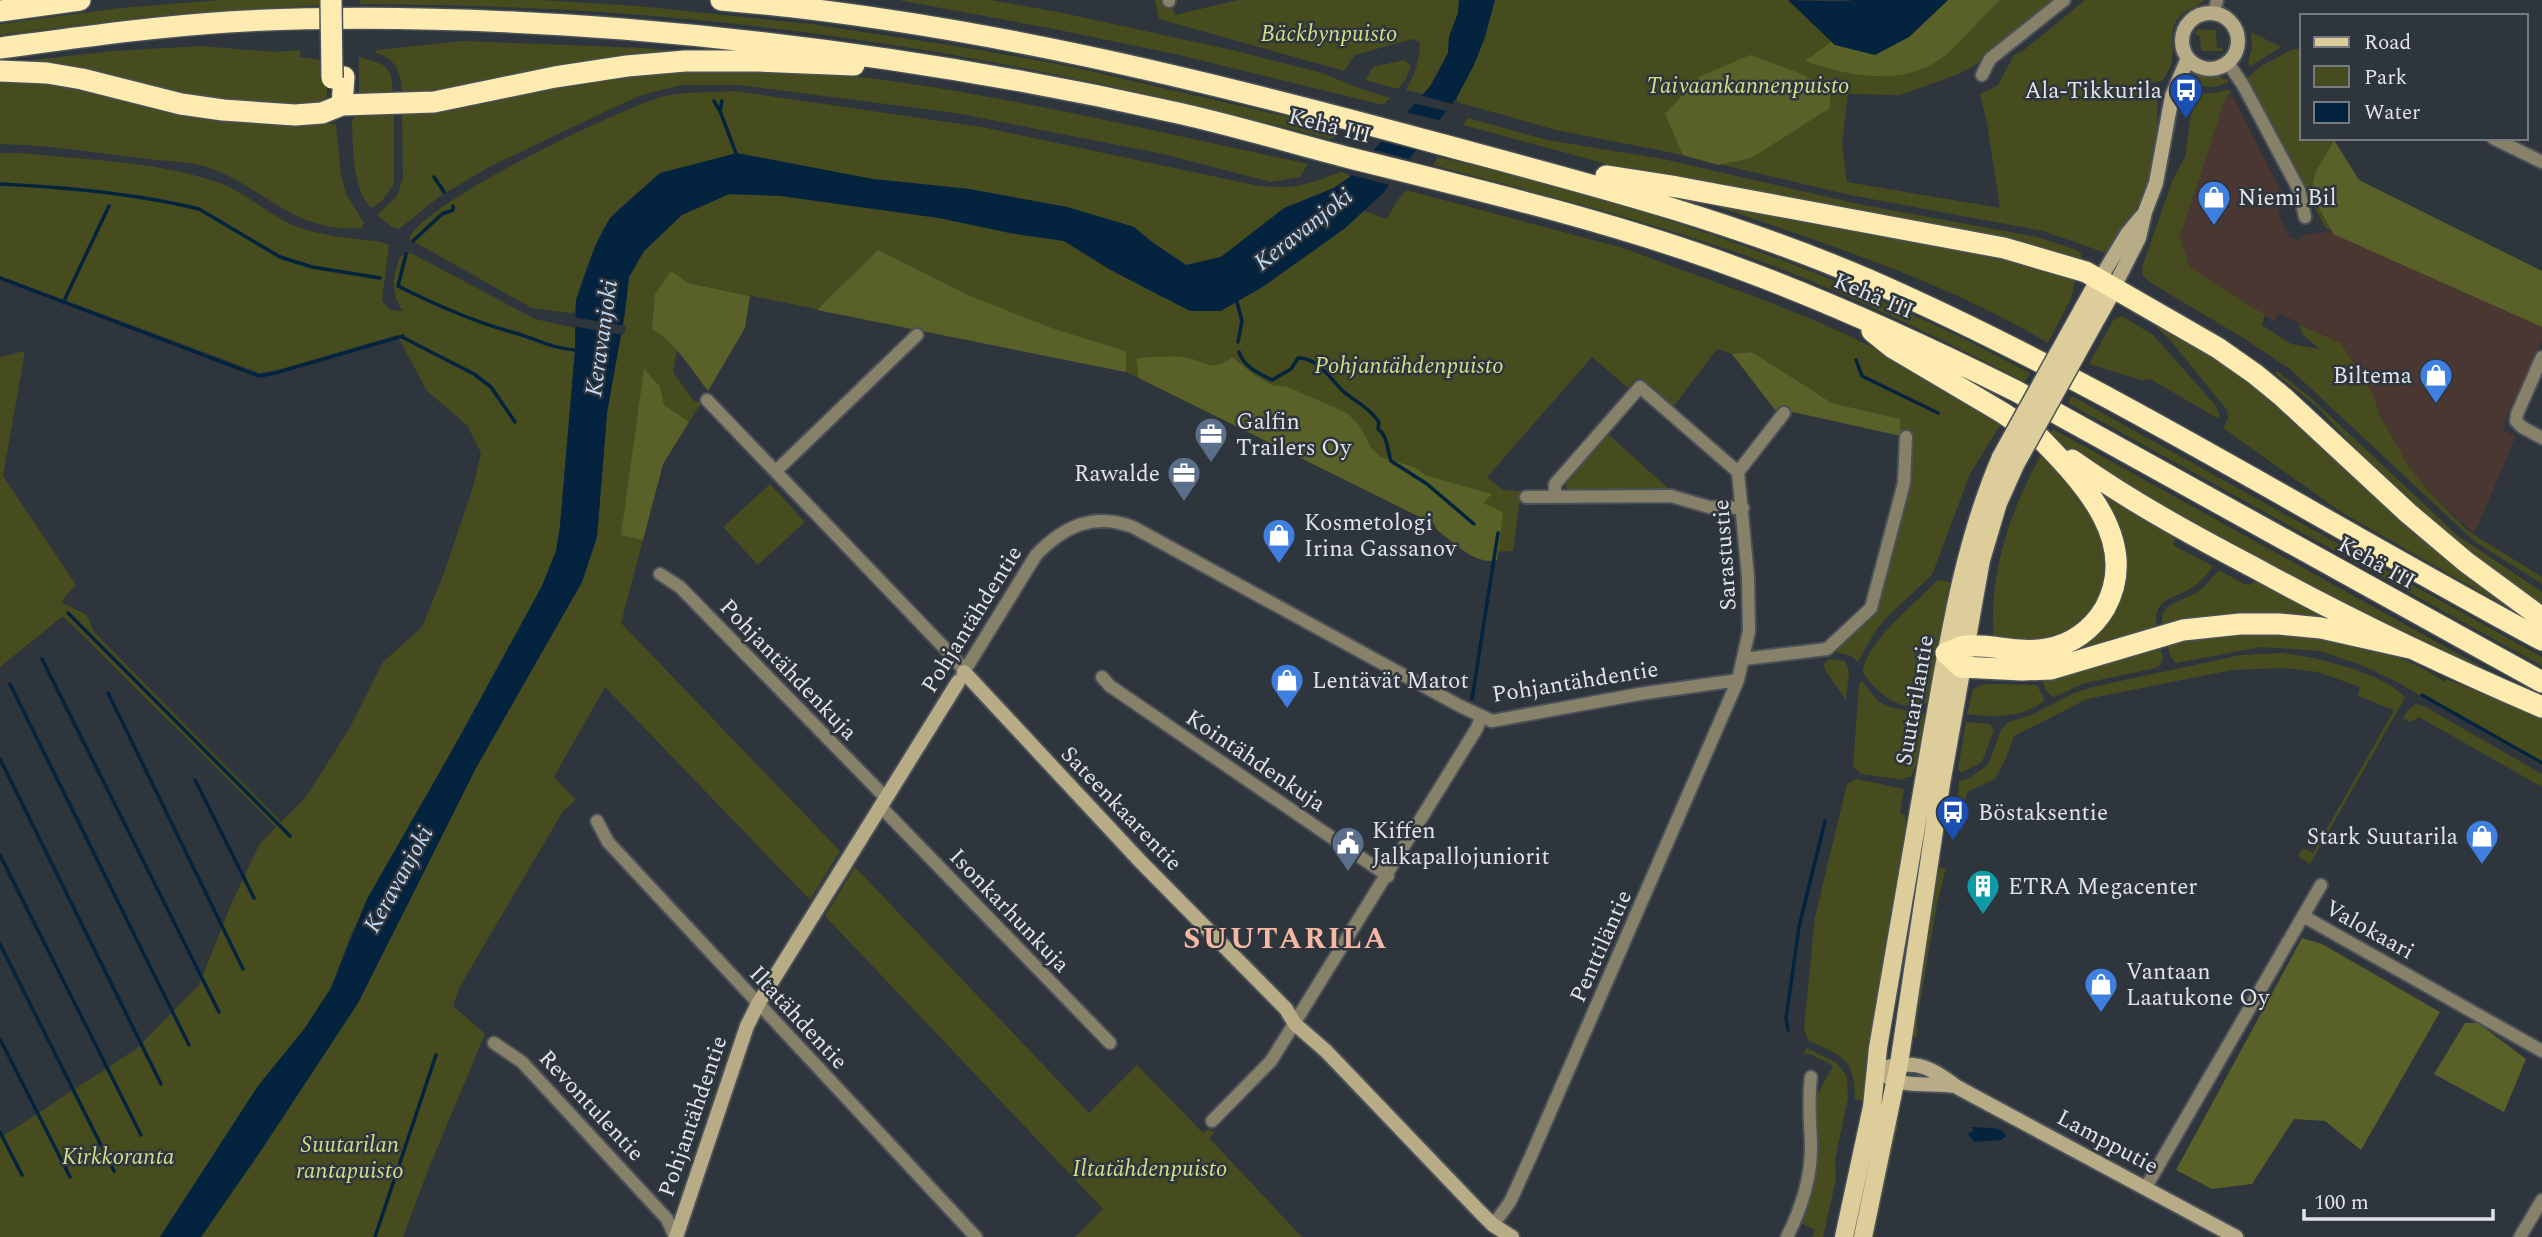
<svg xmlns="http://www.w3.org/2000/svg" width="2542" height="1237" font-family="Spectral,serif">
<style>
.commercial{fill:#4a3731}
.green{fill:#464c1e}
.forest{fill:#596128}
.water{fill:#04233f}
.pier{fill:#2e353c}
.lines{fill:none;stroke-linecap:round;stroke-linejoin:round}
.stream{stroke:#04233f;stroke-width:3.5}
.street-casing{stroke:#4a5158;stroke-width:16}
.secondary-casing{stroke:#4a5158;stroke-width:18}
.primary-casing{stroke:#4a5158;stroke-width:21}
.highway-casing{stroke:#4a5158;stroke-width:24}
.street{stroke:#888169;stroke-width:12}
.secondary{stroke:#b8ac86;stroke-width:14}
.primary{stroke:#ddcd9b;stroke-width:18}
.highway{stroke:#feebaf;stroke-width:21}
.primary-bridge-casing{stroke:#4a5158;stroke-width:21;stroke-linecap:butt}
.highway-bridge-casing{stroke:#4a5158;stroke-width:24;stroke-linecap:butt}
.primary-bridge{stroke:#ddcd9b;stroke-width:18}
.highway-bridge{stroke:#feebaf;stroke-width:21}
.labels{text-anchor:middle;stroke-width:5;stroke-linejoin:round;paint-order:stroke}
.park-label{font-size:23px;font-style:italic;fill:#d1de89;stroke:#2e353c}
.poi-label{font-size:23px;fill:#dfe4e8;stroke:#2e353c;text-anchor:start}
.street-label{font-size:23px;fill:#dfe4e8;stroke:#2e353c}
.water-label{font-size:24px;font-style:italic;fill:#c1d9f3;stroke:#2e353c}
.district-label{font-size:30px;font-weight:bold;letter-spacing:2px;fill:#f8b7a4;stroke:#2e353c}
</style>
<rect width="100%" height="100%" fill="#2e353c"/>
<path class="commercial" d="M2231 93 2282 193 2278 215 2290 237 2299 240 2304 235 2327 231 2542 327V341L2505 421 2504 431 2516 436 2474 534 2428 491 2408 465 2380 416 2372 392 2341 343 2278 313 2275 322 2190 267 2180 237 2226 97Z"/>
<path class="green" d="M221 0H321V5L147 17 0 35V24L120 8Z
M360 0H541L638 6 811 24 974 49 1068 66 1314 123 1332 128 1339 133 1337 137 1329 139C1116 82 897 38 676 18 571 8 465 5 360 4Z
M898 0H991L1063 13 1232 50 1322 73 1359 88 1390 98 1383 105 1179 55 1054 29Z
M1155 0H1171L1175 15 1238 0H1459L1458 13 1449 37 1448 53 1425 94 1406 90C1416 73 1419 61 1420 42L1413 39 1355 55 1344 71 1159 19Z
M1495 0H1788L1835 45 1909 37 1948 0H2056L1998 44 1977 64 1959 74 1900 95 1848 94 1842 142 1847 182 2000 208 1987 123 1980 94 1998 85 2014 55 2024 50 2085 0H2204C2197 7 2187 9 2180 16 2167 31 2175 44 2172 60 2171 68 2166 75 2162 81L2151 83 2149 95 2158 101C2157 124 2158 150 2151 172 2143 202 2125 229 2106 253L2043 231 1850 195 1668 152 1556 130 1457 102V97Z
M2198 29 2216 30 2217 48H2222L2223 51H2201L2200 36 2195 34Z
M2251 32 2281 47 2251 66 2248 62 2252 48Z
M463 41 643 48 666 50 665 54 432 94H402C401 74 397 58 376 53V50Z
M201 46 276 52 300 50V57L327 61V98L321 105 207 102 26 63 32 60 113 51Z
M2293 49H2302V138L2334 140 2315 173 2311 193 2331 231 2325 227 2246 79 2261 66Z
M359 57C385 65 392 63 393 94L359 96Z
M1404 60 1411 65 1406 79 1398 89 1365 80 1373 67Z
M672 67C743 70 814 70 885 80 1027 100 1167 134 1308 164L1300 177 1271 182 1163 154 956 113 738 85H681L642 95 619 105 489 167 440 196 399 229 392 227 377 215 397 196 403 178 402 111 567 81Z
M2197 75 2221 77 2229 81C2214 91 2202 87 2187 80L2190 77Z
M0 79H27L271 121 336 124 341 174 346 194 364 223 361 228C293 234 262 184 204 166 184 161 160 161 139 158 93 152 47 145 0 144Z
M2228 90 2232 91 2226 97 2180 237 2190 267 2265 315 2262 325 2291 344 2320 349 2302 334 2299 324 2341 343 2372 392 2380 416 2408 465 2428 491 2468 531 2542 577V584L2474 541 2290 369 2245 339 2151 283 2143 276 2142 267 2173 179 2185 157 2194 94 2213 93Z
M735 91 982 127 1254 185C1295 190 1302 186 1341 172L1351 176 1334 188 1312 197 1260 227 1221 257 1186 265 1152 242 1134 227 1067 207 969 189 873 179 660 173C645 187 626 201 612 216 597 233 577 290 575 312L570 313 532 308 409 239C419 204 625 106 665 96 687 91 712 93 735 91Z
M394 111V184L382 201 372 208C352 192 353 145 352 121L357 114Z
M1468 118 1547 140 1663 159 1863 205 2037 237 2077 250 2081 254 2082 261 1652 176 1463 125Z
M0 153H22C85 160 153 161 214 181 245 191 265 213 293 225 322 237 352 238 382 242L389 245 382 301 390 310 403 311C390 293 393 276 400 257L411 253 535 319 575 328V350L560 526 556 551 542 586 351 934 331 988 305 1028 258 1086 160 1237H0V1138L136 1049 199 985 232 902 259 845 276 827 63 616 0 667V357L25 351 3 476 76 585 63 599 62 603 87 615 94 632 281 822 305 798 348 731 383 662 422 627 444 573 474 484 481 453 467 425 427 391 397 335 282 369 260 373 0 276Z
M1438 157C1606 196 1774 249 1930 323 1964 338 1997 356 2030 373L2025 382C1934 335 1841 290 1744 255 1642 219 1537 193 1433 165Z
M1406 190 1623 248 1764 300 1821 323 1900 360 2002 422 1970 474 1932 575 1890 614 1876 630 1858 662 1851 656 1833 651 1870 615 1903 503 1899 419 1832 403 1752 352 1732 354 1717 349 1674 406 1671 407 1637 378 1628 388 1592 357 1487 477 1503 490 1521 491 1513 551 1491 552 1126 372 688 283 673 372 694 401 701 403 663 464 621 623 840 851 810 900 605 687 554 777 576 800 563 811 459 988 453 1006 485 1034 428 1170 403 1237H201L262 1149 358 1003 476 768 582 582 597 537 607 413 625 312 629 277 644 251 682 215 729 194 781 196 939 218 1010 233 1064 241 1109 269 1162 297 1344 229 1364 211 1387 219 1397 201Z
M1723 205 2015 258 2076 277 2071 299 2048 343C1945 281 1828 245 1716 206Z
M2122 316 2153 335 2216 406 2220 416 2217 418 2152 380 2146 379 2144 381 2089 364 2114 319Z
M2155 321 2182 336 2250 381 2512 606 2510 609 2341 512 2223 428 2228 419 2227 410 2170 340 2153 324Z
M2277 371 2311 398 2457 535 2542 592V608L2466 552 2373 468 2318 408 2276 374Z
M2072 396 2542 657V666L2068 403Z
M2053 429 2525 691 2485 675 2146 502 2048 439Z
M1607 433 1670 490H1571L1566 488 1565 482Z
M2041 455C2067 480 2100 513 2106 551 2114 603 2073 642 2024 641 2012 640 2003 640 1993 635 1990 570 2010 511 2041 455Z
M2089 482 2175 539 2173 545 2213 566C2206 576 2199 584 2188 590 2168 600 2152 601 2157 629L2070 656 2050 655 2116 602Z
M770 484 805 522 758 565 723 527Z
M2219 570 2244 584 2250 585 2253 581 2291 596 2336 618 2334 625 2163 628C2156 602 2183 602 2199 591 2206 585 2212 577 2219 570Z
M1938 580 1950 582 1929 702C1899 714 1880 695 1863 673 1864 643 1918 601 1938 580Z
M2258 630C2322 638 2390 643 2445 682L2446 679 2542 717V766L2395 681 2361 665 2320 651 2261 647 2176 663 2171 657 2166 642Z
M2159 643 2163 658 2160 665 2156 668 2085 683 2054 697C2046 694 2043 684 2042 677Z
M2281 653C2310 655 2389 674 2405 698L2310 864 2298 856 2303 848 2313 853 2394 710 2358 696 2360 687 2318 672 2285 668 2232 670 2087 699 2014 736 2006 758 1995 779 1967 792 1962 823H1956L1959 782 1971 777 1988 765 2001 730 2008 722 2029 716 2074 693 2097 686 2241 655Z
M1829 659 1845 661 1849 672 1846 700 1825 670 1824 664Z
M1862 681 1879 702 1890 707 1929 715 1925 741 1911 777H1906L1904 780 1861 774 1853 766 1859 684Z
M2002 684 2037 685 2044 698 2043 702C2019 718 1995 718 1967 714L1973 689 1985 684Z
M2416 704 2424 706 2542 774V787L2419 717 2410 722 2403 718 2409 709Z
M1966 722 1990 724 1994 730 1982 762 1961 773 1958 770Z
M1856 779 1904 789 1900 813 1905 815 1907 843 1879 997 1863 1101 1855 1099C1854 1057 1843 1057 1808 1040L1804 1028 1815 917 1847 784Z
M855 867 1089 1113 1137 1065 1203 1133 1208 1129 1215 1132 1209 1138 1302 1237H1075L1103 1209 825 916Z
M1940 867 1946 868 1937 904 1917 1020V1037L1911 1035 1930 901Z
M1807 1048 1837 1063 1847 1077 1848 1098 1835 1160 1836 1179 1823 1237H1812L1815 1230 1801 1223 1813 1183 1812 1104 1833 1066 1810 1054H1803Z
M1896 1119 1899 1120 1874 1237H1869Z"/>
<path class="forest" d="M1948 0H2000C1983 16 1967 35 1950 51 1910 89 1852 77 1805 61L1831 42 1835 45 1909 37Z
M1750 55 1799 73 1830 89V108L1751 158 1718 165 1683 155 1665 114 1699 77Z
M2334 140 2359 180 2542 271V327L2333 234 2311 193 2315 173Z
M878 250 968 295 1057 330 1126 351V372L817 310Z
M671 271 688 283 750 296 745 328 708 391C691 369 676 343 652 329L655 294Z
M1752 352 1832 403 1900 419 1901 436 1793 412 1788 418 1775 410 1732 354Z
M1147 357C1159 357 1171 356 1183 357 1206 360 1209 374 1232 357L1257 377 1272 385 1288 387 1347 413 1359 425 1372 449 1381 457 1414 467 1427 476 1492 494 1483 503 1503 512 1497 560C1476 566 1453 542 1437 530L1434 524 1139 378 1136 359Z
M644 369 660 387 664 405 689 422 663 464 643 540 621 535Z
M2302 938 2322 944 2440 1012 2361 1150 2325 1121 2294 1119 2252 1184 2212 1189 2176 1170Z
M2465 1023H2478L2526 1059 2504 1112 2434 1074Z"/>
<path class="water" d="M1459 0H1495L1485 37 1474 65 1457 97 1383 193 1344 229 1264 286 1221 311H1190L1109 269 1064 241 1010 233 939 218 781 196 729 194 682 215 644 251 629 277 625 312 607 413 597 537 582 582 476 768 358 1003 262 1149 201 1237H160L258 1086 305 1028 331 988 367 899 462 733 542 586 556 551 560 526 575 350 576 300 595 247 610 218 660 173 737 153 873 179 969 189 1067 207 1134 227 1152 242 1186 265 1221 257 1284 208 1334 188 1351 176 1432 84 1448 53 1449 37 1458 13Z
M1788 0C1800 0 1845 3 1852 0H1948L1909 37 1875 55 1835 45Z
M1970 1127 1993 1128 2003 1131 2006 1136 2001 1140 1974 1142 1968 1134 1974 1130Z"/>
<path class="pier" d="M1420 95 1456 105 1450 112 1413 103Z
M1405 112 1443 121 1420 151 1379 141Z
M1371 149 1413 160 1393 186 1348 174Z
M572 317 626 326 624 335 572 326Z"/>
<g class="lines">
<path class="stream" d="M714 101 720 111
M722 101 720 111 737 156
M434 177 444 192
M0 184C64 187 138 194 199 209L280 257 312 267 380 278
M413 241 442 214 453 210V206
M406 254 398 286C434 304 469 320 508 331 533 337 549 348 575 350
M0 278 259 376 275 373 403 336
M1237 302 1242 321 1238 342
M63 303 109 206
M402 337 474 374 491 387 515 422
M1239 352C1244 367 1258 373 1272 380L1291 369 1298 358C1318 357 1332 381 1345 393 1357 402 1370 409 1379 422L1378 429C1388 436 1387 450 1391 461L1427 484 1474 524
M1856 360 1862 376 1938 413
M68 613 290 836
M42 659 219 1012
M10 684 189 1045
M108 693 243 969
M2422 695 2542 763
M1472 699 1498 533
M0 759 161 1084
M195 780 254 898
M0 855 141 1135
M0 944 114 1171
M1788 1030 1786 1019 1799 927 1825 821
M0 1039 70 1177
M0 1132 22 1175
M375 1237 436 1055"/>
<defs>
<path id="street" d="M1169 0V1
M2214 14 2217 0
M2228 63 2243 85 2299 190 2305 217
M1982 75 1990 59 2064 0
M2493 138 2542 162
M2542 357 2517 414 2516 421 2522 427 2542 438
M707 400 957 661 964 672
M776 471 917 335
M1738 472 1784 413
M1526 497 1671 496 1709 507 1743 508
M660 574 680 587 885 797
M1744 659 1827 649 1871 608 1904 483 1906 437
M1102 677 1110 686 1388 876
M959 680 1036 555C1064 526 1094 512 1133 527L1460 706 1492 721 1639 694 1738 680
M880 806 1110 1043
M597 821 608 842 976 1237
M2303 916 2542 1051
M494 1043 522 1062 667 1219 675 1237
M1212 1121 1271 1061 1477 728 1481 717
M2146 1187 2321 885
M1493 1225 1510 1202 1531 1156 1738 680 1749 631 1748 577 1738 472 1640 387 1555 484V496
M1787 1237C1802 1207 1812 1177 1811 1143 1810 1120 1808 1100 1811 1077
M2520 1237 2542 1200"/>
<path id="secondary" d="M2182 41a28 28 0 1 1 56 0a28 28 0 1 1-56 0Z
M2100 279 2127 234 2142 216
M2114 287 2139 238 2145 212 2156 183 2172 96 2188 58
M964 672 1140 861 1286 1009 1295 1024 1326 1051 1479 1211 1493 1225 1512 1237
M1875 1070C1914 1060 1925 1063 1957 1087L2236 1237
M1889 1078C1904 1087 1936 1083 1955 1086
M676 1237 747 1026 758 1004 958 682"/>
<path id="primary" d="M2082 311 2100 279
M2096 319 2114 287
M1844 1237 1872 1107 1878 1048C1896 944 1914 839 1932 734 1949 640 1963 545 2001 457
M1863 1237 1899 1064 1941 784 1981 560 1998 503 2015 465"/>
<path id="highway" d="M721 0C962 20 1206 80 1440 144 1585 183 1731 220 1869 280 2102 382 2318 520 2542 640
M0 11 80 0
M0 48C75 38 151 27 228 22 360 14 491 19 623 29 810 44 995 72 1178 113 1236 126 1292 143 1350 158 1470 188 1593 217 1710 258 1816 295 1916 341 2016 391L2542 682
M0 71 47 73 82 79 181 104 223 110 295 115 322 113 342 105 434 102 555 77 627 66 685 61H758L854 65
M342 105 344 77
M1606 176 1677 187 2004 248 2086 272 2218 348 2255 374 2283 397 2408 513 2466 562 2542 618
M1872 331 1893 348 2003 413 2034 434
M2040 438C2083 482 2141 542 2105 608 2092 630 2071 645 2046 649 2019 654 1993 644 1966 646 1960 646 1952 651 1946 653L1961 667 2022 670 2051 669 2183 630 2240 624H2279L2321 628 2410 648
M2072 460C2130 501 2192 535 2255 568 2348 619 2444 665 2542 707"/>
</defs>
<use href="#street" class="street-casing"/>
<use href="#secondary" class="secondary-casing"/>
<use href="#primary" class="primary-casing"/>
<use href="#highway" class="highway-casing"/>
<use href="#street" class="street"/>
<use href="#secondary" class="secondary"/>
<use href="#primary" class="primary"/>
<use href="#highway" class="highway"/>
<defs>
<path id="primary-bridge" d="M2001 457 2082 311
M2015 465 2096 319"/>
<path id="highway-bridge" d="M331 0 332 78"/>
</defs>
<use href="#primary-bridge" class="primary-bridge-casing"/>
<use href="#highway-bridge" class="highway-bridge-casing"/>
<use href="#primary-bridge" class="primary-bridge"/>
<use href="#highway-bridge" class="highway-bridge"/>
</g>
<defs>
<symbol id="bus-pin" viewBox="-11 -11 22 30"><path d="M0 17L-7.5 6A9.5 9.5 0 1 1 7.5 6Z" fill="#1a4fb4" stroke="#2e353c"/><path d="M-5-6H5V4H4V6H2V4H-2V6H-4V4H-5ZM-3.5-4V0h7V-4ZM-3.5 1.2v1.5H-2V1.2ZM2 1.2v1.5H3.5V1.2Z" fill="#fff"/></symbol>
<symbol id="shop-pin" viewBox="-11 -11 22 30"><path d="M0 17L-7.5 6A9.5 9.5 0 1 1 7.5 6Z" fill="#3f7fe0" stroke="#2e353c"/><path d="M-5-2.5h2.3a2.7 3.5 0 0 1 5.4 0H5L5.5 6h-11ZM-1.5-2.5h3a1.5 2.3 0 0 0-3 0Z" fill="#fff"/></symbol>
<symbol id="office-pin" viewBox="-11 -11 22 30"><path d="M0 17L-7.5 6A9.5 9.5 0 1 1 7.5 6Z" fill="#5c6f8a" stroke="#2e353c"/><path d="M-6-3h4V-5.5h4V-3h4V5H-6ZM-1-4.5V-3h2v-1.5ZM-6 0V1H6V0Z" fill="#fff"/></symbol>
<symbol id="civic-pin" viewBox="-11 -11 22 30"><path d="M0 17L-7.5 6A9.5 9.5 0 1 1 7.5 6Z" fill="#5c6f8a" stroke="#2e353c"/><path d="M-.6-6.5H3V-4.5H.6V-3L4-1V1h2V6H-6V1h2V-1L-.6-3ZM-1.2 2.5V6h2.4V2.5Z" fill="#fff"/></symbol>
<symbol id="building-pin" viewBox="-11 -11 22 30"><path d="M0 17L-7.5 6A9.5 9.5 0 1 1 7.5 6Z" fill="#0f9aa8" stroke="#2e353c"/><path d="M-4-6H4V6H1V3H-1V6H-4ZM-2.5-4.3h1.7v1.8h-1.7ZM.8-4.3h1.7v1.8H.8ZM-2.5-1h1.7V.8h-1.7ZM.8-1h1.7V.8H.8Z" fill="#fff"/></symbol>
</defs>
<g fill-rule="evenodd">
<use href="#bus-pin" x="2167" y="71" width="38" height="52"/>
<use href="#shop-pin" x="2195" y="178" width="38" height="52"/>
<use href="#shop-pin" x="2417" y="356" width="38" height="52"/>
<use href="#office-pin" x="1192" y="415" width="38" height="52"/>
<use href="#office-pin" x="1165" y="454" width="38" height="52"/>
<use href="#shop-pin" x="1260" y="516" width="38" height="52"/>
<use href="#shop-pin" x="1268" y="661" width="38" height="52"/>
<use href="#bus-pin" x="1934" y="793" width="38" height="52"/>
<use href="#shop-pin" x="2463" y="817" width="38" height="52"/>
<use href="#civic-pin" x="1329" y="824" width="38" height="52"/>
<use href="#building-pin" x="1964" y="867" width="38" height="52"/>
<use href="#shop-pin" x="2082" y="965" width="38" height="52"/>
</g>
<g class="labels">
<g class="park-label">
<text x="1329" y="41">Bäckbynpuisto</text>
<text x="1748" y="93">Taivaankannenpuisto</text>
<text x="1409" y="373">Pohjantähdenpuisto</text>
<text x="350" y="1152">Suutarilan<tspan x="350" dy="26">rantapuisto</tspan></text>
<text x="118" y="1164">Kirkkoranta</text>
<text x="1150" y="1176">Iltatähdenpuisto</text>
</g>
<g class="poi-label">
<text x="2162" y="98" text-anchor="end">Ala-Tikkurila</text>
<text x="2238" y="205">Niemi Bil</text>
<text x="2412" y="383" text-anchor="end">Biltema</text>
<text x="1236" y="429">Galfin<tspan x="1236" dy="26">Trailers Oy</tspan></text>
<text x="1160" y="481" text-anchor="end">Rawalde</text>
<text x="1304" y="530">Kosmetologi<tspan x="1304" dy="26">Irina Gassanov</tspan></text>
<text x="1312" y="688">Lentävät Matot</text>
<text x="1978" y="820">Böstaksentie</text>
<text x="1372" y="838">Kiffen<tspan x="1372" dy="26">Jalkapallojuniorit</tspan></text>
<text x="2458" y="844" text-anchor="end">Stark Suutarila</text>
<text x="2008" y="894">ETRA Megacenter</text>
<text x="2126" y="979">Vantaan<tspan x="2126" dy="26">Laatukone Oy</tspan></text>
</g>
<g class="street-label">
<text transform="translate(1330 125) rotate(14)" y="8">Kehä III</text>
<text transform="translate(1874 295) rotate(23)" y="8">Kehä III</text>
<text transform="translate(1724 555) rotate(-94)" y="8">Sarastustie</text>
<text transform="translate(2377 562) rotate(29)" y="8">Kehä III</text>
<text transform="translate(971 619) rotate(-58)" y="8">Pohjantähdentie</text>
<text transform="translate(789 669) rotate(46)" y="8">Pohjantähdenkuja</text>
<text transform="translate(1575 681) rotate(-9)" y="8">Pohjantähdentie</text>
<text transform="translate(1914 700) rotate(-80)" y="8">Suutarilantie</text>
<text transform="translate(1256 760) rotate(34)" y="8">Kointähdenkuja</text>
<text transform="translate(1122 808) rotate(46)" y="8">Sateenkaarentie</text>
<text transform="translate(1010 910) rotate(46)" y="8">Isonkarhunkuja</text>
<text transform="translate(2370 929) rotate(29)" y="8">Valokaari</text>
<text transform="translate(1600 946) rotate(-66)" y="8">Penttiläntie</text>
<text transform="translate(799 1017) rotate(47)" y="8">Iltatähdentie</text>
<text transform="translate(592 1105) rotate(47)" y="8">Revontulentie</text>
<text transform="translate(692 1116) rotate(-71)" y="8">Pohjantähdentie</text>
<text transform="translate(2108 1141) rotate(28)" y="8">Lampputie</text>
</g>
<g class="water-label">
<text transform="translate(1303 229) rotate(-38)" y="8">Keravanjoki</text>
<text transform="translate(601 338) rotate(-82)" y="8">Keravanjoki</text>
<text transform="translate(398 879) rotate(-61)" y="8">Keravanjoki</text>
</g>
<g class="district-label">
<text x="1286" y="948">SUUTARILA</text>
</g>
</g>
<rect x="2300" y="14" width="228" height="126" fill="#2e353c" stroke="#757b81" stroke-width="2"/>
<rect x="2314" y="37" width="35" height="10" fill="#ddcd9b" stroke="#757b81" stroke-width="2"/>
<text x="2364" y="49" font-size="21" fill="#dfe4e8">Road</text>
<rect x="2314" y="66" width="35" height="21" fill="#464c1e" stroke="#757b81" stroke-width="2"/>
<text x="2364" y="84" font-size="21" fill="#dfe4e8">Park</text>
<rect x="2314" y="102" width="35" height="21" fill="#04233f" stroke="#757b81" stroke-width="2"/>
<text x="2364" y="119" font-size="21" fill="#dfe4e8">Water</text>
<path d="M2304 1209v10h189v-10" fill="none" stroke="#dfe4e8" stroke-width="3.5"/>
<text x="2314" y="1209" font-size="21" fill="#dfe4e8" stroke="#2e353c" stroke-width="5" paint-order="stroke">100 m</text>
</svg>
